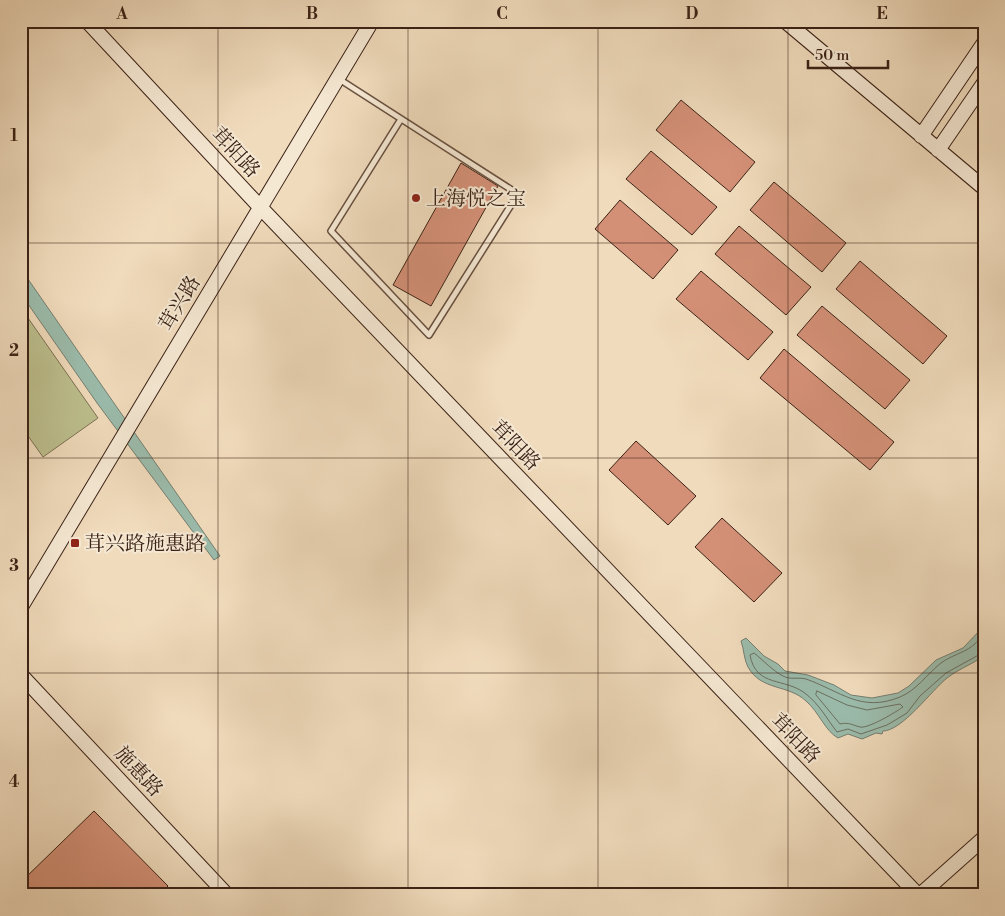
<svg xmlns="http://www.w3.org/2000/svg" width="1005" height="916" font-family="'Libre Bodoni','Noto Serif SC',serif">
<style>
.green{fill:#bdbf8e;stroke:#7c7052}
.water{fill:#9bbcac;stroke:#757e70}
.lines{fill:none;stroke-linecap:round;stroke-linejoin:round}
.shore{stroke:#6b6f61;stroke-width:1}
.building{fill:#d49077;stroke:#3b2216}
.lane-casing{stroke:#685040;stroke-width:8}
.secondary-casing{stroke:#3b2216;stroke-width:16}
.lane{stroke:#f5e8d3;stroke-width:5}
.secondary{stroke:#f5e8d3;stroke-width:14}
.grid{fill:none;stroke:#3b2216;stroke-width:1;stroke-opacity:0.55}
.poi-dot{fill:#8f2418;stroke:#f5e8d3;stroke-width:2}
.labels{text-anchor:middle;stroke-width:4;stroke-linejoin:round;paint-order:stroke}
.street-label{font-size:20px;fill:#3b2216;stroke:#f5e8d3}
.poi-label{font-size:20px;fill:#3b2216;stroke:#f5e8d3;text-anchor:start}
.neatline{fill:none;stroke:#3b2216;stroke-width:2}
.grid-label{font-size:16px;text-anchor:middle;font-weight:bold;fill:#3b2216}
</style>
<rect width="100%" height="100%" fill="#f0dbbc"/>
<filter id="stains"><feTurbulence type="fractalNoise" baseFrequency=".004" numOctaves="4"/><feColorMatrix values="0 0 0 0 .2 0 0 0 0 .09 0 0 0 0 .02 0 0 0 .5 -.17"/></filter>
<radialGradient id="worn" r=".72"><stop offset=".6" stop-color="#630" stop-opacity="0"/><stop offset="1" stop-color="#630" stop-opacity=".3"/></radialGradient>
<path class="green" d="M21 308 98 418 43 457 21 426Z"/>
<path class="water" d="M21 269 220 556 214 560 97 403 21 294Z
M984 626V655L981 658C970 665 957 670 947 678 932 690 902 731 883 731L882 734 876 733 862 739 848 734 838 738C825 731 819 712 806 701 788 684 761 691 748 667 744 660 744 649 741 641L746 638 764 656 778 664 785 671 808 675 834 685 851 695 872 698 898 693 909 686 936 660 963 648Z"/>
<g class="lines">
<path class="shore" d="M984 633C970 654 958 651 941 663 927 674 917 690 900 697 861 713 840 691 806 679 798 677 790 680 783 676 773 671 763 660 754 653L750 655C756 688 785 677 806 694 819 704 827 719 837 732L848 729 861 734 887 725 907 713 920 696 946 673 984 652
M817 691 847 705 867 710 900 704 903 707C896 712 868 729 860 727 852 725 849 722 840 724L816 695Z"/>
</g>
<path class="building" d="M681 100 755 162 730 192 656 130Z
M651 151 717 207 692 235 626 179Z
M461 163 498 186 431 306 393 285Z
M774 182 846 243 822 272 750 210Z
M620 200 678 250 653 279 595 229Z
M739 226 811 287 786 315 715 254Z
M860 261 947 336 923 364 836 289Z
M701 271 773 332 748 360 676 299Z
M822 306 910 380 885 409 797 335Z
M784 349 894 442 870 470 760 378Z
M636 441 696 496 668 525 609 470Z
M722 518 782 573 754 602 695 547Z
M94 811 168 886 159 895H21V882Z"/>
<g class="lines">
<defs>
<path id="lane" d="M339 79 518 194 429 335 331 231 401 119"/>
<path id="secondary" d="M87 21 260 207 918 895
M785 21 984 188
M921 136 984 43
M938 150 984 83
M21 607 372 21
M21 675 227 895
M920 895 984 838"/>
</defs>
<use href="#lane" class="lane-casing"/>
<use href="#secondary" class="secondary-casing"/>
<use href="#lane" class="lane"/>
<use href="#secondary" class="secondary"/>
</g>
<path class="grid" d="M218 21V895M408 21V895M598 21V895M788 21V895M21 243H984M21 458H984M21 673H984"/>
<g class="poi-dot">
<circle cx="416" cy="198" r="5"/>
<rect x="70" y="538" width="10" height="10" rx="2.5"/>
</g>
<g class="labels">
<g class="street-label">
<text transform="translate(236 152) rotate(47)" y="7">茸阳路</text>
<text transform="translate(179 303) rotate(-59)" y="7">茸兴路</text>
<text transform="translate(516 445) rotate(46)" y="7">茸阳路</text>
<text transform="translate(796 738) rotate(46)" y="7">茸阳路</text>
<text transform="translate(139 771) rotate(47)" y="7">施惠路</text>
</g>
<g class="poi-label">
<text x="426" y="205">上海悦之宝</text>
<text x="85" y="550">茸兴路施惠路</text>
</g>
</g>
<rect width="1005" height="916" fill="none" stroke="#f0dbbc" stroke-width="55"/>
<path d="M808 60v8h80v-8" fill="none" stroke="#3b2216" stroke-width="2.5"/>
<text x="815" y="60" font-size="15" fill="#3b2216" stroke="#f5e8d3" stroke-width="4" paint-order="stroke">50 m</text>
<rect x="28" y="28" width="950" height="860" class="neatline"/>
<g class="grid-label">
<text x="122" y="19">A</text>
<text x="312" y="19">B</text>
<text x="502" y="19">C</text>
<text x="692" y="19">D</text>
<text x="882" y="19">E</text>
<text x="14" y="141">1</text>
<text x="14" y="356">2</text>
<text x="14" y="571">3</text>
<text x="14" y="787">4</text>
</g>
<rect width="100%" height="100%" filter="url(#stains)"/>
<rect width="100%" height="100%" fill="url(#worn)"/>
</svg>
